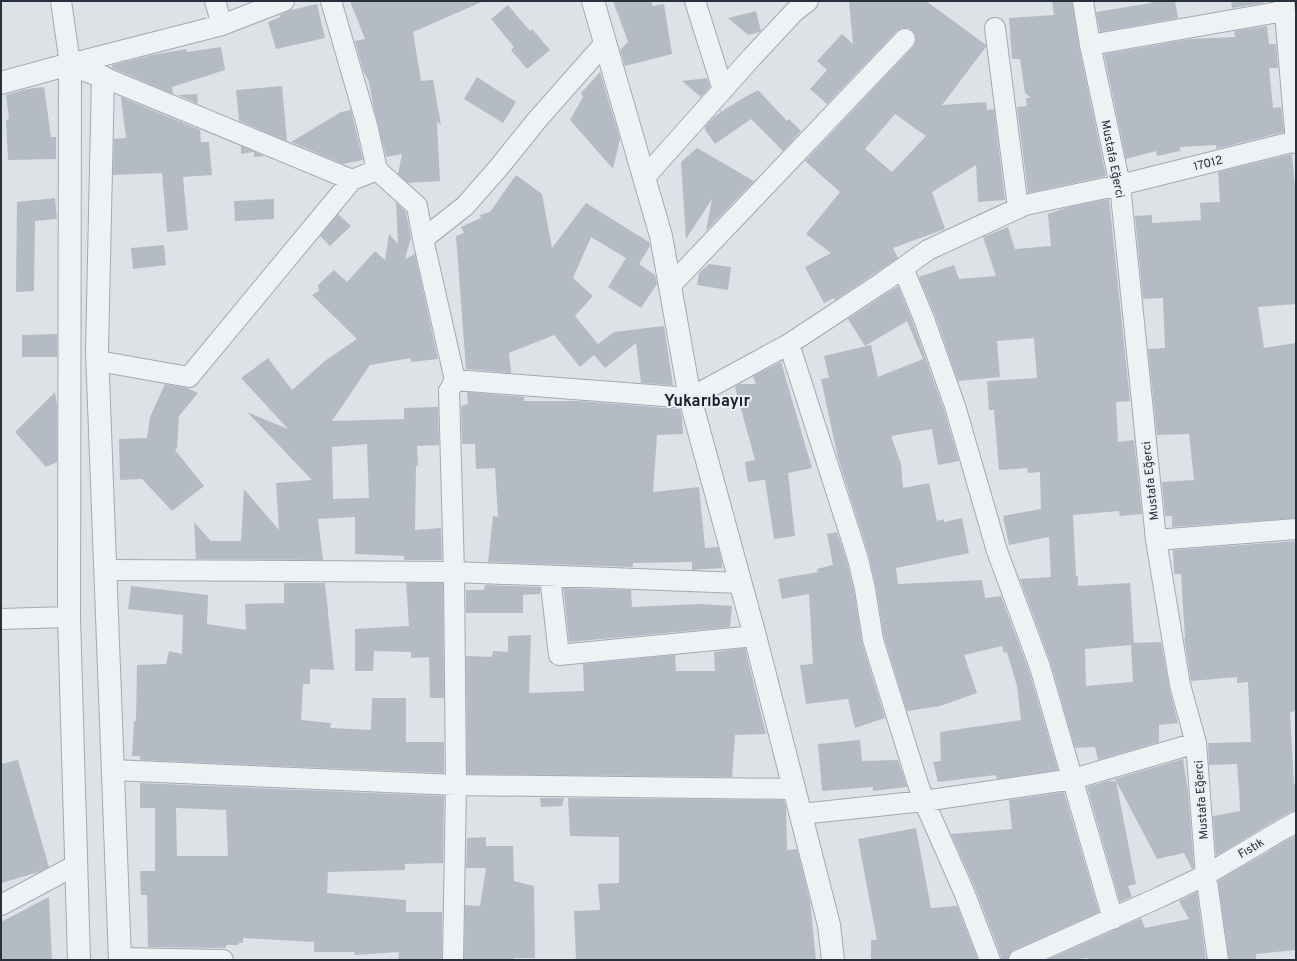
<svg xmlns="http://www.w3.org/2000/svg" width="1297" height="961" font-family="Overpass,sans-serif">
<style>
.building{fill:#b4bbc4;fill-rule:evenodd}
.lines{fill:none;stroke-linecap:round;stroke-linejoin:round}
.minor-casing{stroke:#a2a9b1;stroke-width:22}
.tertiary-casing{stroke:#a2a9b1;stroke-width:24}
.minor{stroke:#eff2f5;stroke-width:20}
.tertiary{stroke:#eff2f5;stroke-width:22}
.labels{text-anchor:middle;stroke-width:4;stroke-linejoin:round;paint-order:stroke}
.street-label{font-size:12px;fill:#26313d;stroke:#ecf0f5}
.district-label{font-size:16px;font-weight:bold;fill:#19222e;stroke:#ecf0f5}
</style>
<rect width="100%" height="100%" fill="#dde2e7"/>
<path class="building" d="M350 1H484L413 32 421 81 433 80 441 125 437 122 440 181 408 183 398 174 402 154 386 157 373 104 369 82 363 70 355 41 365 39Z
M613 1H651L653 6 664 4 672 54 625 66 620 50 628 42Z
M849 1H926L986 45V47L942 105 986 102 987 110 994 109 1005 200 978 202 976 165 932 192 945 229 893 248 898 258 835 300 834 298 824 303 805 267 831 253 806 234 840 192 805 161 913 47 916 41V36L913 31 908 28H902L897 31 827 104 810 89 827 70 817 61 842 34 853 44ZM895 114 926 136 892 172 865 149Z
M1052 1H1072L1079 47 1106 176 1028 193 1017 107 1027 106 1026 98H1031L1025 93 1020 59H1012L1009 18 1054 15Z
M1151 1H1175L1178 18 1100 32 1096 12 1151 3Z
M1231 1H1264V3L1232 8Z
M317 4 325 38 276 49 268 22 280 17V15L291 10Z
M508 5 530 31 532 29 550 50 527 69 511 50 514 47 491 19Z
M756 11 761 31 760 32 748 35 728 18Z
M1267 26 1269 44H1276L1278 68H1269L1273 108 1281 107 1284 132 1216 149V145L1180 147V151L1157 156 1156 151 1126 159 1104 54 1190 39 1235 37 1234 31Z
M221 47 225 70 172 87 173 94 112 68V65L152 55 186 49 187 52Z
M600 72 620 139 613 169 570 120 583 97 581 93Z
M477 77 516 102 503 123 464 99Z
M707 78 710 87 701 97 682 81Z
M282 86 287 141 239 121 236 90Z
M44 87 51 137H56V159L8 160 6 120 9 119 6 95 27 89Z
M758 90 787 121 789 119 801 131 783 151 751 119 715 144 705 130V126L714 117 721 112 719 111 721 109V112L738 101Z
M197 94 198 104 178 95Z
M121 97 200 130 201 142H209L212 175 183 177 188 230 167 232 162 173 113 175 114 139 126 138Z
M351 110 363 160 343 164 291 142 341 112Z
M241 146 265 156 254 157V152L241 154Z
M697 148 754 181 706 231 712 199 686 239 681 162Z
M1292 154 1296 197V304L1258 307 1264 348 1296 343V518L1172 527V516H1165L1162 482 1194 480 1189 434 1157 435 1148 349 1165 348 1163 298 1143 299 1135 216 1152 215V223L1201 220 1200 203 1220 202 1218 172Z
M516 175 542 194 552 248 586 203 649 242 650 246 639 264 655 275 657 284 641 308 608 287 626 258 591 237 573 278 593 296 575 316 598 344 614 332 664 326 673 385 641 383 636 343 605 368 594 355 580 367 554 335 509 353 511 373 466 369 456 236 464 233 461 227 481 218 480 215 490 212Z
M55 198 57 219 35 221 34 291 16 292 17 202Z
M274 199V219L235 221 234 201Z
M1109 199 1130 401 1116 402 1118 442 1134 440 1142 514 1120 516 1119 511 1073 515 1076 576H1078V586L1130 583 1134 643 1161 642 1169 687 1178 723 1159 725V742L1098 760 1095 747 1075 748 1051 664 1020 579 1051 577 1049 537 1009 545 1003 516 1041 509 1040 472 1028 473 1027 468 999 470 994 410H989L987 381 1037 378 1034 338 997 341 1000 377 958 381 935 315 919 277 954 265 959 279 996 276 983 237 1008 227 1015 249 1051 246 1048 214 1069 207ZM1131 645 1133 682 1086 686 1085 649Z
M396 202 406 212 411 238 405 259 415 254 438 359 411 362V358L370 365 332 421 404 419V408L438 407 439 445 417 446 418 466H416L415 530 441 528 442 560H404V556L355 554V517L318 519 323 560 196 559 194 522 211 541H241L244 489 279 530 276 483 312 480 247 412 288 429 241 378 268 358 292 390 326 360 357 339 312 295 319 291 318 285 334 270 347 282 375 251 385 260 389 234 398 244ZM367 444 369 498 333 499 332 447Z
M338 214 351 226 330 246 320 236Z
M164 245 166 265 133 269 131 248Z
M709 264 731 267 728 290 697 285 699 273Z
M898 286 913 323 944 410 959 461 938 465 932 429 891 436 901 464 903 488 929 483 937 521 944 519V522L962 518 969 553 896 568 898 584 982 580 985 598 1001 596 1029 671 1058 770 997 779 996 775 938 782 933 762 941 761 940 732 1021 720 1017 686 1007 652 1004 653 1002 646 964 655 977 693 940 706 907 711 884 637 876 587 869 556 838 458 821 379 829 378 824 356 871 345 878 377 923 359 907 321 865 346 848 319Z
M57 334V357H22V335Z
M781 362 812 468 788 473 795 536 774 539 765 480 748 482 745 462 755 460 735 387 739 384H756L753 376Z
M165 384 187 388 198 393 179 416 177 448 175 450 204 486 172 511 142 479 120 480 119 439 147 438 150 417Z
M55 392 57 405V462L46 467 15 432Z
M467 392 524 397V401H579L680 409 682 418 683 434 657 435 653 492 699 487 705 548 718 547 722 562V568L692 570V562L633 563V567L488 562 493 516 498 517 495 468 476 469 475 444H462L461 406 468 404Z
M837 532 847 562 854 591 862 643 885 718 855 728 848 699 806 704 800 665 813 664 809 594 782 599 778 579 818 572 817 569 833 565 827 534Z
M1296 541V711L1290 712 1294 784H1295L1296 793V811L1290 812 1274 821 1216 856 1213 816 1240 811 1239 789 1237 764 1209 765 1208 743 1251 742 1248 682 1237 683V677L1191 681 1184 638H1185L1181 574H1174L1173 550Z
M284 583H325L334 670 310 669V684H303L301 720 331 723 330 728 371 730 372 698H406V742H444V773L140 760V756H132L134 721H136L137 665 166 664 169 651 182 654 183 615 128 609 131 586 208 595 207 624 246 630 245 604 284 603Z
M406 583H443L444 698H430L429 657 411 658V652L374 651 373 671H355V629L409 626Z
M485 585 540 587V594L523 595V613H466V590H484Z
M563 588 631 590 632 607 701 604 732 606 730 627 569 642 564 593Z
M531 635 529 693 584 691 583 664 675 655 676 671H715L714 652 745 648 766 734 735 735 732 777 467 774 466 656 492 657 493 651 508 652V636Z
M860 740 862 761 898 760 907 787 873 791V787L822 791 818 744Z
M1183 759 1188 791 1194 868 1192 869 1184 853 1157 859 1115 779 1108 782 1116 781 1136 884 1128 886 1132 897 1120 902 1087 787Z
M18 760 49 867 39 872 1 883V764Z
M140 783 444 796 443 863 405 864V870L328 872 327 893 406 900V912H442V960H398L399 952 355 955 354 952H314V942L243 938V943H239L238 945H226V948L148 947 147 895H141L140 871H155V808H140ZM176 808 226 810 228 856H177Z
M1064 792 1099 912 1014 950 1010 954 1008 960H1001V956L975 888 951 834 1012 829 1009 800Z
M540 798H564L562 806 541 807Z
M568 798 784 800 786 806 787 850 797 849 810 901 816 960H576L574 911 600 910 598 884 619 883V837L570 836Z
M916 828 931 908 957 906 978 960H871V940H877L858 839Z
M1296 835V950L1256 954V960H1229L1218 881Z
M486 837V846H513L514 881 534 886 535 958H514V960H464L465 905 480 906 486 868H466L467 838Z
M1197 892 1206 960H1089L1088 958 1066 960H1047L1141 918 1145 928 1189 919 1179 901Z
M49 897 52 960H1V922Z"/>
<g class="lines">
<defs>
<path id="minor" d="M61 1 70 64 222 25 284 1
M215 1 222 25
M331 1 367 125 377 170 417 206 423 239 455 380 449 391 454 572 456 785 453 960
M695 1 723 90
M1083 1 1090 45 1120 185 1156 540 1180 685 1196 743 1206 875 1218 960
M1284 1 1296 143
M995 28 1018 208
M1090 45 1284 11
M103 77 352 180
M644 178 752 57 794 12 808 1
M423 239 465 206 500 166 537 120 605 43
M903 268 924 319 955 406 997 551 1040 667 1113 919
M670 286 905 39
M789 344 858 559 865 589 873 640 917 781 924 801 964 892 990 960
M98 361 189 377 352 180 377 170
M455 380 690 398 789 344 883 282 928 250 1025 205 1120 185 1296 141
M1156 540 1296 529
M106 570 454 572 740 583
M550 576 559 655 755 636
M1 619 69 617
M113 770 456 785 794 789
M801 814 924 801 1073 779 1196 743
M1 905 76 865
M120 958 223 960
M1019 960 1160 897 1206 875 1280 831 1296 822"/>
<path id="tertiary" d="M593 1 661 236 690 398 755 636 829 925 833 960
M70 64 69 617 79 960
M1 83 70 64 103 77 97 351 120 960"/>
</defs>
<use href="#minor" class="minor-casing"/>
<use href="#tertiary" class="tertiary-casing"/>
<use href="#minor" class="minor"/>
<use href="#tertiary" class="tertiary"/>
</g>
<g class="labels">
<g class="street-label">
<text transform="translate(1113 159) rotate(79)" y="4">Mustafa Eğerci</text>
<text transform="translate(1208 163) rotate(-14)" y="4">17012</text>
<text transform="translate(1150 481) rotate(-96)" y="4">Mustafa Eğerci</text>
<text transform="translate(1201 800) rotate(-94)" y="4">Mustafa Eğerci</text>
<text transform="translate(1251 848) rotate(-31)" y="4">Fıstık</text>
</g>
<g class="district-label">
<text x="707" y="406">Yukarıbayır</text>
</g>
</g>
<rect width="1297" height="961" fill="none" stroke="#26313d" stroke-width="4"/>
</svg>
